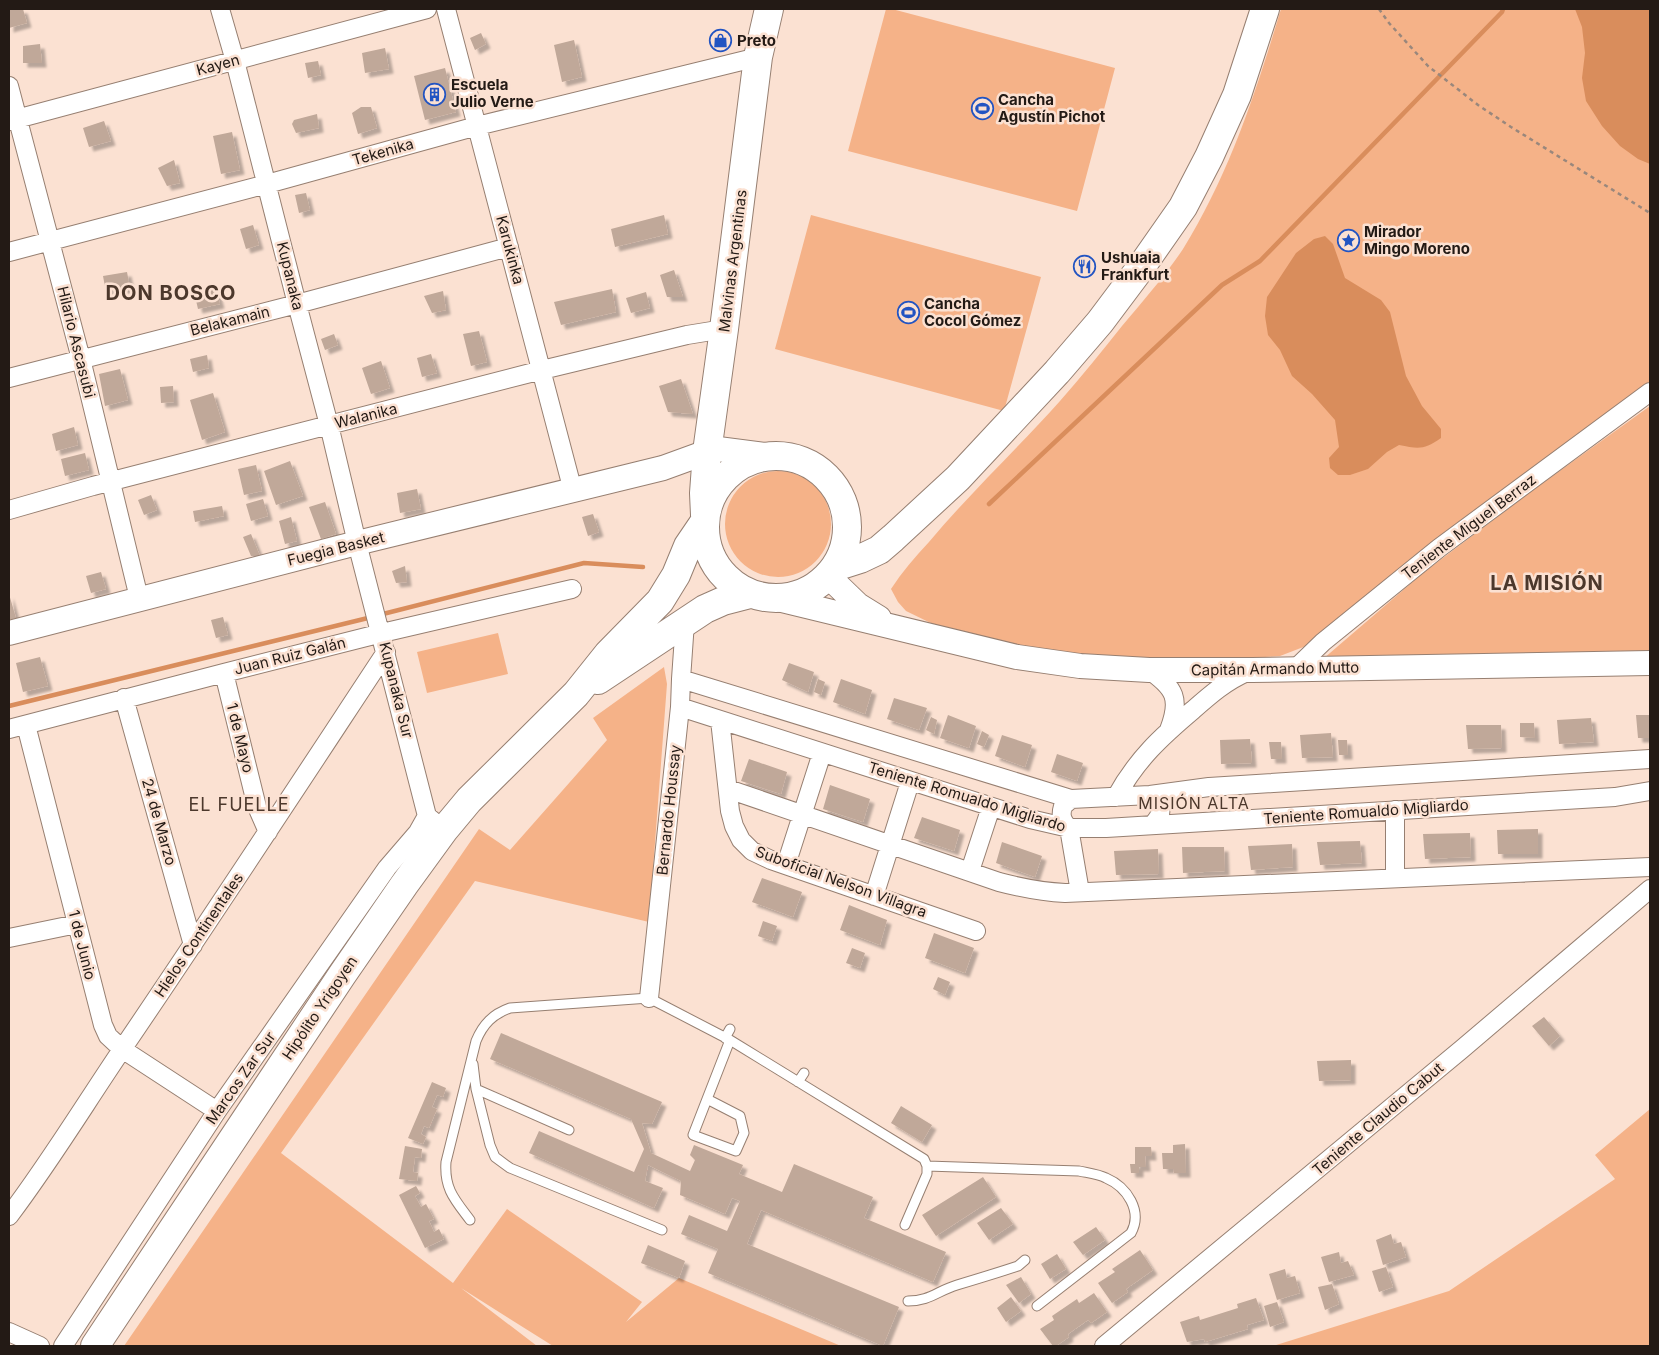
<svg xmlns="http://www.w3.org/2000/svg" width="1659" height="1355" font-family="Inter,sans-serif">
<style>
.green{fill:#f5b288}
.water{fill:#d98d5c}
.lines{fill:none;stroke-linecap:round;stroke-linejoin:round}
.stream{stroke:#d98d5c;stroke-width:4.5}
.building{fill:#c0a899;filter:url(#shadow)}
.lane-casing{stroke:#967f71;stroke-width:11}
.street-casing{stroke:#967f71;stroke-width:20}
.secondary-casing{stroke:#967f71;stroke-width:26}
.primary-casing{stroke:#967f71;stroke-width:30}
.path{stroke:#99877c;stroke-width:2.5;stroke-dasharray:4 4;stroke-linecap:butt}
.lane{stroke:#fff;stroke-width:9}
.street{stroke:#fff;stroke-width:18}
.secondary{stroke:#fff;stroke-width:24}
.primary{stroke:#fff;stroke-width:28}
.labels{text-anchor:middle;stroke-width:5;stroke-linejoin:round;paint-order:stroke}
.poi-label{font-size:15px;font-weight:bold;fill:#231a15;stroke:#fbe1d2;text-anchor:start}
.street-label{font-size:15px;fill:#231a15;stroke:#fbe1d2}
.neighbourhood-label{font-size:16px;letter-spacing:1px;fill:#4c382c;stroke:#fbe1d2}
.quarter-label{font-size:18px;letter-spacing:1px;fill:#4c382c;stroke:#fbe1d2}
.district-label{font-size:20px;font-weight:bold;letter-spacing:1px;fill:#4c382c;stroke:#fbe1d2}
</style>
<defs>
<filter id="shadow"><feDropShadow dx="4.5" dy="4.5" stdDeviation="1" flood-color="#0004"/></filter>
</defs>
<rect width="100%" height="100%" fill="#fbe1d2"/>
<path class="green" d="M886 9H892L1115 68 1077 211 848 151Z
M1281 9H1650V381L1445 532 1306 646 1280 656 1252 658 1149 661 1034 650 939 627 906 611 898 602 891 589C902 572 915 557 929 542 970 493 1017 449 1060 401 1081 377 1102 351 1122 326 1143 301 1165 276 1183 249 1229 175 1256 92 1281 9Z
M811 215 1041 277 1004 411 775 349Z
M1650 406V652L1323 659 1423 573 1529 493Z
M725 524a53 53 0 1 1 106 0a53 53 0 1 1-106 0Z
M498 633 508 674 427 693 417 652Z
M664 667 667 684 649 922 475 881 281 1153 453 1283 507 1209 642 1302 626 1322 679 1278 841 1346H553L461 1288 537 1346H124L479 829 510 850 607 740 593 718Z
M1650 1109V1346H1273L1449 1291 1615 1179 1595 1155Z"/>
<path class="water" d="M1575 9H1650V164L1638 159 1620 146 1602 126 1586 101 1582 78 1585 53 1582 27Z
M1325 236 1333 244 1345 278 1381 300 1390 312 1406 376 1422 406 1441 429V438C1424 450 1419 449 1399 445L1387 452 1368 469 1350 475H1338L1330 468 1329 458 1339 447 1335 420 1312 394 1292 376 1280 350 1268 335 1265 316 1267 297 1296 253 1314 239Z"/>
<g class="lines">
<path class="stream" d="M989 504 1222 285 1260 261 1502 12 1503 9
M379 615 584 563 643 567
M9 706 372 617"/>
</g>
<path class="building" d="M9 9H23L27 23 9 28Z
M481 33 486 44 475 50 470 38Z
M574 40 582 77 562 82 554 45Z
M40 44 42 63H23V46Z
M385 48 389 69 365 73 362 53Z
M318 61 321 75 308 78 305 63Z
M445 68 456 112 425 120 414 76Z
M361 107H371L377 128 358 134 352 113Z
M317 114 319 128 296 133 292 124 294 120Z
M104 121 111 141 89 147 83 128Z
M232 132 240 170 221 174 213 136Z
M174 160 180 183 167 186 158 168Z
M306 193 310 210 299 213 295 195Z
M664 215 668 234 615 247 611 229Z
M253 225 259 245 246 249 240 229Z
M674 270 683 297H667L660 275Z
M127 272 130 288 106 292 103 276Z
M215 286 220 304 198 309 194 292Z
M612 289 616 312 561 325 554 302Z
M443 291 446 310 432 313 424 296Z
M646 292 650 308 631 313 626 298Z
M479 331 487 362 471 366 463 334Z
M334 334 338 345 325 350 321 339Z
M431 354 437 373 422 377 417 358Z
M207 355 209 368 193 372 190 359Z
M381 361 390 388 371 394 362 368Z
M120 369 128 400 105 406 99 374Z
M681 379 693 414 668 412 659 386Z
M173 386 174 402 161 403 160 387Z
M213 393 225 432 202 440 190 400Z
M74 427 78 445 56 451 52 434Z
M85 453 89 470 65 476 61 459Z
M290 461 303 496 276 505 264 471Z
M256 465 262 491 244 495 238 469Z
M417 489 421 509 400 513 397 493Z
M151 495 157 510 144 515 138 500Z
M263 499 268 516 251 521 246 504Z
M325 502 336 534 321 539 309 507Z
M222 506 224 516 195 522 193 511Z
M593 514 599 532 588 536 582 517Z
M291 517 297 541 285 544 279 521Z
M251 534 260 556H251L243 537Z
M405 566 407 582 396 583 392 571Z
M101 572 106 589 91 593 86 576Z
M9 594 16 618 9 620Z
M223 617 228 635 216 638 211 620Z
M40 657 48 686 23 692 16 663Z
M789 663 814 672 808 692 782 680Z
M818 679 825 682 821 695 814 692Z
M841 679 872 690 865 714 833 702Z
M894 698 927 708 919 730 887 719Z
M948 715 976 726 969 748 940 738Z
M1636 715H1650V738H1638Z
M931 717 937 720 934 734 926 730Z
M1591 718 1594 742 1559 744 1557 720Z
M1520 723H1534L1535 738 1520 737Z
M1466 725H1501L1502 748 1468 749Z
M982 731 989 735 984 747 977 744Z
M1331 733 1333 757 1302 758 1300 735Z
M1002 735 1032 745 1025 767 995 756Z
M1250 739 1252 763 1221 764 1220 740Z
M1338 740H1347L1348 755H1339Z
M1269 742H1281L1282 759H1271Z
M1057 754 1083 763 1077 781 1051 772Z
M749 759 787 772 781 794 741 781Z
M830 785 870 799 863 822 823 809Z
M922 817 960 830 954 851 914 838Z
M1538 829V854H1498L1497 830Z
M1470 833 1471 857 1425 859 1423 834Z
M1360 841 1362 863 1320 865 1317 842Z
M1002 842 1042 856 1035 877 996 863Z
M1292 844 1293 867 1251 870 1248 846Z
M1182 847H1224L1225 871 1183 873Z
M1158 849 1159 874 1116 875 1114 851Z
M762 878 802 892 793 917 752 902Z
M849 905 887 920 880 945 840 930Z
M763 921 777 926 772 941 758 936Z
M934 933 974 948 965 973 925 958Z
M852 948 865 953 860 968 846 963Z
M938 977 950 982 945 995 933 989Z
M1544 1017 1560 1036 1549 1046 1532 1026Z
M501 1033 662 1102 652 1124 642 1123 651 1153 690 1171 695 1160 690 1155 694 1145 743 1165 739 1174 782 1192 794 1164 873 1197 864 1218 946 1252 933 1282 761 1210 747 1244 899 1307 883 1346 708 1273 718 1249 681 1234 689 1215 727 1231 740 1201 732 1198 725 1214 680 1195 681 1181 648 1165 645 1181 663 1188 654 1208 529 1153 539 1131 634 1172 644 1149 631 1119 490 1059Z
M1351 1060V1080L1319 1081 1317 1061Z
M432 1082 446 1088 443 1097 437 1095 432 1107 437 1109 429 1128 424 1126 421 1134 426 1137 423 1144 408 1138Z
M901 1106 932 1125 922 1142 891 1123Z
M1185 1144 1186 1173H1174L1173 1169H1163L1162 1153H1173V1145Z
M405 1146 422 1149 421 1158 415 1157 413 1172 418 1173 417 1181 399 1179Z
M1135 1147H1151L1152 1156H1145L1146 1167H1139V1173H1131L1130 1164H1135Z
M983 1177 996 1197 936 1236 922 1215Z
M416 1186 420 1193 415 1196 421 1207 426 1204 434 1219 429 1221 434 1232 439 1229 444 1239 425 1248 399 1195Z
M1001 1208 1013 1224 989 1240 977 1223Z
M1096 1227 1105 1240 1083 1255 1073 1242Z
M1391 1234 1394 1244 1401 1242 1406 1257 1383 1265 1376 1240Z
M648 1245 685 1261 679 1278 641 1263Z
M1140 1250 1153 1270 1126 1289 1128 1292 1112 1303 1098 1283 1115 1272 1112 1269Z
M1339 1252 1341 1263 1348 1261 1354 1275 1329 1282 1321 1257Z
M1057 1254 1066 1269 1050 1279 1041 1264Z
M1386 1267 1393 1287 1379 1292 1372 1271Z
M1285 1269 1287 1278 1295 1276 1300 1293 1277 1300 1269 1274Z
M1021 1277 1031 1294 1019 1303 1006 1285Z
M1332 1284 1339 1304 1325 1310 1318 1287Z
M1094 1293 1107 1312 1091 1323 1088 1320 1068 1334 1069 1337 1056 1346H1053L1040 1329 1054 1320 1052 1316 1077 1299 1079 1303Z
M1011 1297 1021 1311 1006 1322 997 1308Z
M1256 1298 1264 1320 1247 1325 1248 1329 1205 1342 1204 1339 1187 1342 1180 1322 1199 1316 1200 1320 1238 1308 1237 1304Z
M1277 1302 1284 1322 1270 1327 1264 1306Z"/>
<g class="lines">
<defs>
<path id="lane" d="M725 1038 730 1029
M473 1064 476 1089 490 1145 495 1157 510 1168 662 1230
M798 1082 804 1073
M476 1089 569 1130
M707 1099 740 1116 744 1133 736 1151 693 1135 730 1040
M927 1166 1079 1171C1088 1173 1098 1174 1106 1178 1127 1187 1143 1211 1131 1233L1037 1306
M470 1220C455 1200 444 1189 446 1162L476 1041C483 1024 493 1014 510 1008L649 998 730 1040 924 1159 927 1166V1174L905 1225
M908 1301C930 1301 937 1291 957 1285 977 1279 997 1273 1018 1266L1025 1260"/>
<path id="street" d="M220 9 235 61 297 304 329 425 357 543 427 816 444 830
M446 9 573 491
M9 86 81 359 139 598
M9 121 427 9
M9 252 267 184 477 126 758 57
M9 378 297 304 509 247
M9 510 93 486 542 370 687 335 724 329
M1149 670C1175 688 1181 699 1169 730
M1294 670 1323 642 1439 548 1650 392
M224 673 257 807 268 832
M681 679 1071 799 1150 795 1209 787 1650 759
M124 698 193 945
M680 707 1030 819 1069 828H1106L1615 797 1650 791
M720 720 730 811 734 826 741 840 752 851 771 860 976 931
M26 725 103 1025 108 1036 122 1049 217 1111
M9 729 224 673 382 633 572 589
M728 789 999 882C1022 888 1042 892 1065 893L1650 867
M1150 795C1165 803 1163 814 1152 825
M1116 797C1137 759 1161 737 1193 710 1210 695 1226 681 1247 672
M1071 799 1063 806C1060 816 1062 821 1069 828L1080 892
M1395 810V878
M786 865 822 753
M970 871 991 807
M874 896 910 782
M9 938 77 924
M649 998 680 707 681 679 685 622
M9 1216C50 1162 85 1104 123 1048 212 917 299 784 386 652
M9 1332 40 1346
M63 1346 217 1111 387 868 418 832 427 816
M1104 1346 1462 1049 1650 889"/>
<path id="secondary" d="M828 576 858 605 879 618
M774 598 1017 657 1080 666 1149 670H1252L1650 663
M9 633 357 543 663 468 707 452 718 449 773 456"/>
<path id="primary" d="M705 527a71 71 0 1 1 142 0a71 71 0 1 1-142 0Z
M705 515 704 493 707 452 724 329 758 57 769 9
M835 567 860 559 879 550 893 538 958 478 1057 372 1100 322 1139 270 1183 207 1209 157 1237 95 1265 9
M598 680 705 609 723 601 750 594
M95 1346 342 975 404 885 444 830 469 800 576 694 608 654 660 601 676 575 688 546 705 521"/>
</defs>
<use href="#lane" class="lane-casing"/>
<use href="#street" class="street-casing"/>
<use href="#secondary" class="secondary-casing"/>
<use href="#primary" class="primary-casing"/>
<path class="path" d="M1379 9 1389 23 1428 66 1478 105 1511 127 1650 213"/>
<use href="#lane" class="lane"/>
<use href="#street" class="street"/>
<use href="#secondary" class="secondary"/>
<use href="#primary" class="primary"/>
</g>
<defs>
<symbol id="shop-ring" viewBox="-11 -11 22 22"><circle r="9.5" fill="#fbe1d2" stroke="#2254c2" stroke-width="1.5"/><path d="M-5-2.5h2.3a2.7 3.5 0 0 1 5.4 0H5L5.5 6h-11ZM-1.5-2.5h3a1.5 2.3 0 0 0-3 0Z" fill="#2254c2"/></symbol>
<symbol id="building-ring" viewBox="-11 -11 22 22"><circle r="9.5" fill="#fbe1d2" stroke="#2254c2" stroke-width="1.5"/><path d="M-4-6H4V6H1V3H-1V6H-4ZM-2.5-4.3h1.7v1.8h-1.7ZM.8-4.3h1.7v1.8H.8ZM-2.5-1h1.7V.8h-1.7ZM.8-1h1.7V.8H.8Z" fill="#2254c2"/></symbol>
<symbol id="stadium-ring" viewBox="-11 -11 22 22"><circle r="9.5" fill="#fbe1d2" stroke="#2254c2" stroke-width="1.5"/><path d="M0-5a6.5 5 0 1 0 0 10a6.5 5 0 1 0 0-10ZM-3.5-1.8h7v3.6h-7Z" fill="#2254c2"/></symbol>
<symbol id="sight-ring" viewBox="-11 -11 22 22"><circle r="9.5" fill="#fbe1d2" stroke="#2254c2" stroke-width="1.5"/><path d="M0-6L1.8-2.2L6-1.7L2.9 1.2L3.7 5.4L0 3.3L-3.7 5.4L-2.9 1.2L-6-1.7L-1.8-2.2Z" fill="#2254c2"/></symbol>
<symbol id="restaurant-ring" viewBox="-11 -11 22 22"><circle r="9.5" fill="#fbe1d2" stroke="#2254c2" stroke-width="1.5"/><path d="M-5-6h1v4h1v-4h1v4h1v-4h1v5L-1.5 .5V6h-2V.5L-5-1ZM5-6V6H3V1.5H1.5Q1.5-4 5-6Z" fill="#2254c2"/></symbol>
</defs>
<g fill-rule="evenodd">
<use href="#shop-ring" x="708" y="28" width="25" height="25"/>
<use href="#building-ring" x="422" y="82" width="25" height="25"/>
<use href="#stadium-ring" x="970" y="96" width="25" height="25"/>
<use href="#sight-ring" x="1336" y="228" width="25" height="25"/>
<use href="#restaurant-ring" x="1072" y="254" width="25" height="25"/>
<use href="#stadium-ring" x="896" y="300" width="25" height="25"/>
</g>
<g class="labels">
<g class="poi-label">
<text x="737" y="46">Preto</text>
<text x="451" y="90">Escuela<tspan x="451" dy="17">Julio Verne</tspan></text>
<text x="998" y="105">Cancha<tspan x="998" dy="17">Agustín Pichot</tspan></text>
<text x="1364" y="237">Mirador<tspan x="1364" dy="17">Mingo Moreno</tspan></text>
<text x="1101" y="263">Ushuaia<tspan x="1101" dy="17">Frankfurt</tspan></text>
<text x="924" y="309">Cancha<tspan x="924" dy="17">Cocol Gómez</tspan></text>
</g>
<g class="street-label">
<text transform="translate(218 65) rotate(-15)" y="5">Kayen</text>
<text transform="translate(383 152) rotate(-16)" y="5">Tekenika</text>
<text transform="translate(510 250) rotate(75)" y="5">Karukinka</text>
<text transform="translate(733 261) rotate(-83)" y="5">Malvinas Argentinas</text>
<text transform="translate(290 276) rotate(76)" y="5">Kupanaka</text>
<text transform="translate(230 321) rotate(-14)" y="5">Belakamain</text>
<text transform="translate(76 342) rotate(76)" y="5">Hilario Ascasubi</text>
<text transform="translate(366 416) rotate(-14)" y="5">Walanika</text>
<text transform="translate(1469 527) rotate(-37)" y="5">Teniente Miguel Berraz</text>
<text transform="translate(336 549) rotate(-14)" y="5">Fuegia Basket</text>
<text transform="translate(290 656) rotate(-14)" y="5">Juan Ruiz Galán</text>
<text transform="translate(1275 669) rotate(-1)" y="5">Capitán Armando Mutto</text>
<text transform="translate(396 690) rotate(76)" y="5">Kupanaka Sur</text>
<text transform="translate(240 738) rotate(76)" y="5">1 de Mayo</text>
<text transform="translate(967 797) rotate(17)" y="5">Teniente Romualdo Migliardo</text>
<text transform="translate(669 810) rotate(-84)" y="5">Bernardo Houssay</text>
<text transform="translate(1366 812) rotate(-4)" y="5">Teniente Romualdo Migliardo</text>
<text transform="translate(159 822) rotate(74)" y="5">24 de Marzo</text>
<text transform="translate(841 882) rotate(20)" y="5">Suboficial Nelson Villagra</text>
<text transform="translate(199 935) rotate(-56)" y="5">Hielos Continentales</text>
<text transform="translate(82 945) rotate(76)" y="5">1 de Junio</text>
<text transform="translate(320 1008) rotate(-56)" y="5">Hipólito Yrigoyen</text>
<text transform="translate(241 1078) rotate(-55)" y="5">Marcos Zar Sur</text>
<text transform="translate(1378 1119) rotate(-40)" y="5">Teniente Claudio Cabut</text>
</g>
<g class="neighbourhood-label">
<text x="1194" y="809">MISIÓN ALTA</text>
</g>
<g class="quarter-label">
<text x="239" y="811">EL FUELLE</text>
</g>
<g class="district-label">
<text x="171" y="300">DON BOSCO</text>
<text x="1547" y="590">LA MISIÓN</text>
</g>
</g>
<rect width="1659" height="1355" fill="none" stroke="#231a15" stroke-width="20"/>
</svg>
